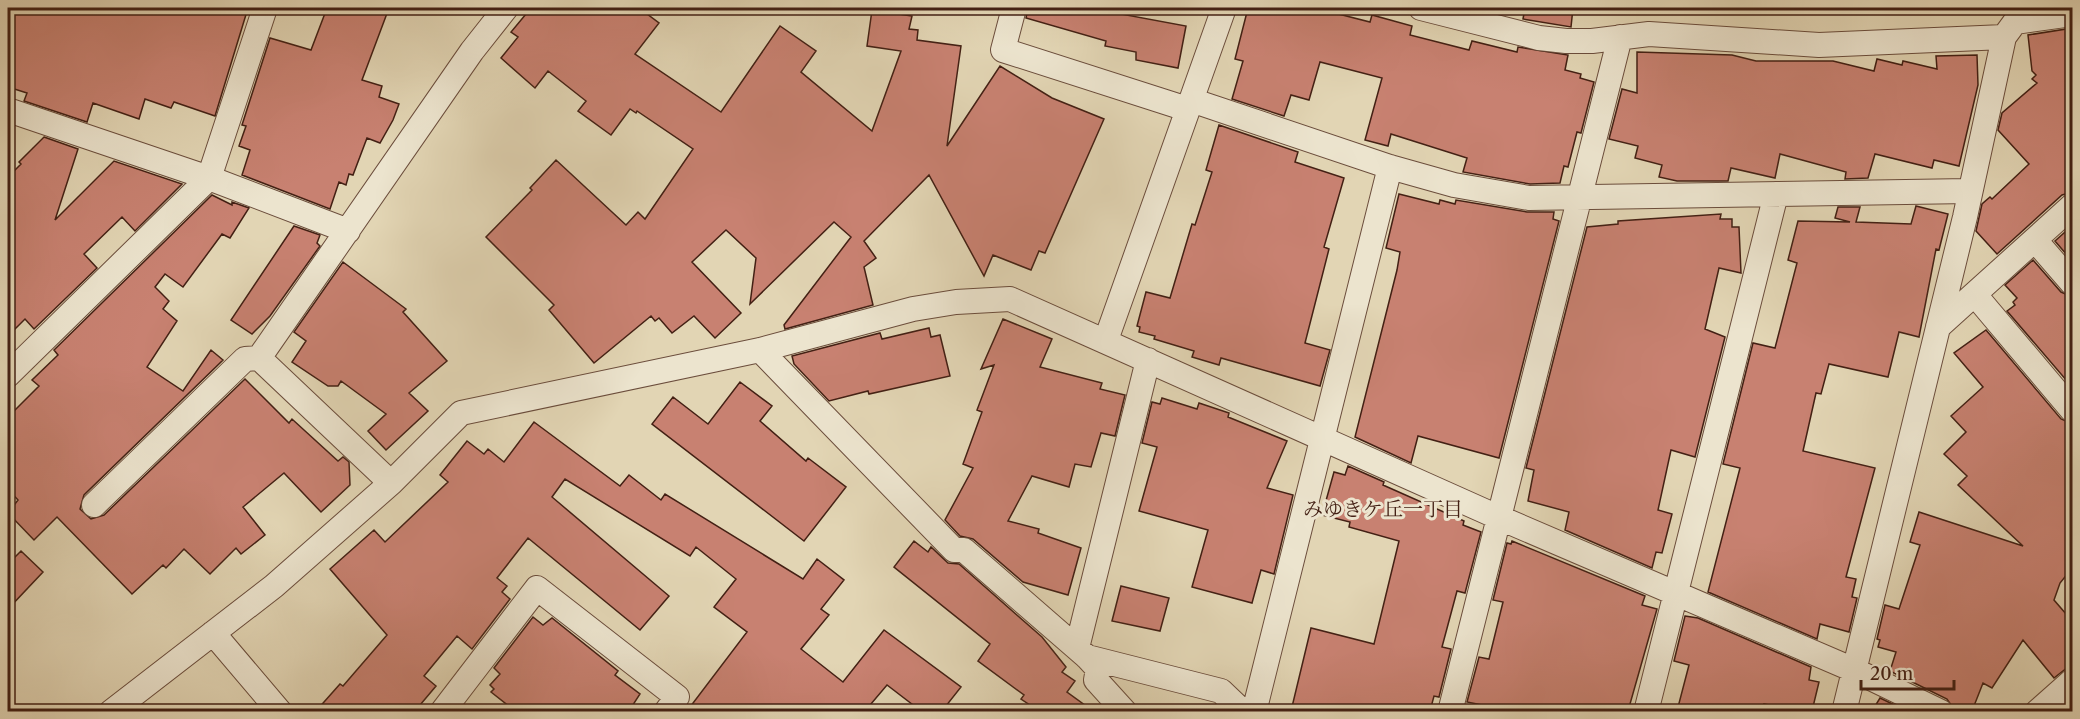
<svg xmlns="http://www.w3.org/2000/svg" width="2080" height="719" font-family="'Libre Caslon Text','Noto Serif JP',serif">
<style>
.building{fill:#c88171;stroke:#432014;stroke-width:1.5}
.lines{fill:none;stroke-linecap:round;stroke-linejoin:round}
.street-casing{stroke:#6b4d3c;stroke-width:26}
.street{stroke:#ece4ce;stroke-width:24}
.labels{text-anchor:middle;stroke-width:6;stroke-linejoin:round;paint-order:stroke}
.neighbourhood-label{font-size:20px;fill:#432014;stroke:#ece4ce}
</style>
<rect width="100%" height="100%" fill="#e2d5b4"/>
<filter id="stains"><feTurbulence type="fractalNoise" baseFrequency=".00333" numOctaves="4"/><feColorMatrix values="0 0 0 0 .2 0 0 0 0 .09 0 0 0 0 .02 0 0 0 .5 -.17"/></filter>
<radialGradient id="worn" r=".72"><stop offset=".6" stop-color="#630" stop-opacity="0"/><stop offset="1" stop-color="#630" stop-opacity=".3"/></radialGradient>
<path class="building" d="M8 8H248L215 116 174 102 171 108 145 99 139 119 93 103 87 122 24 101 27 93 8 87Z
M327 8H389L362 80 382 86 379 97 399 104 393 120 380 143 367 138 353 175 349 174 346 185 339 182 330 209 242 175 250 150 239 146 246 126 242 125 270 38 311 50Z
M531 8H639L659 23 635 54 721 112 780 26 816 51 801 72 872 131 901 51 867 46 872 10 912 16 909 29 918 30 917 40 961 46 947 146 1000 66 1052 98 1104 119 1045 253 1039 251 1031 270 993 255 984 276 929 175 864 241 876 258 864 267 873 305 785 329 784 325 851 237 834 222 750 304 756 258 726 230 692 262 741 313 715 338 694 316 672 333 659 318 655 321 651 316 594 363 549 310 554 305 486 237 532 190 530 188 556 160 626 225 638 212 645 219 693 149 637 111 636 113 630 109 611 135 578 111 586 101 548 71 535 88 501 58 518 37 511 32Z
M1028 8H1111L1110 12 1186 26 1178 68 1136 60V52L1105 46 1106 41 1026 18Z
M1248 8H1315L1370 22 1372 15 1412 26 1410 35 1469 50 1472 41 1517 52 1518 47 1568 55 1565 70 1581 74 1580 78 1594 82 1581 133 1577 132 1568 167 1564 166 1560 183 1530 184 1463 172 1467 158 1391 134 1388 146 1365 140 1382 78 1320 62 1309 100 1291 95 1284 116 1232 99 1243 61 1235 59Z
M1525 8H1573L1571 27 1523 19Z
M2073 28V192L2062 195 1997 254 1976 231 1982 204 1990 197 1992 199 2029 164 1998 130 2002 113 2037 83 2032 79 2036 75 2032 71 2028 35Z
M1637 52 1732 55 1756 61H1833L1874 71 1877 59 1902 65 1903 61 1937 69 1936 56 1977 55 1978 85 1959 166 1934 160 1932 168 1875 154 1868 178 1845 179 1846 172 1780 154 1775 178 1731 168 1728 181H1677L1659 177 1662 165 1635 158 1638 146 1609 139 1622 89 1637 93Z
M1219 125 1298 152 1295 162 1344 178 1324 247 1329 249 1305 343 1330 350 1320 386 1221 358 1219 365 1192 357 1194 351 1154 339 1155 336 1139 332 1140 327 1137 326 1146 292 1170 298 1192 224 1195 225 1212 172 1206 170Z
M44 137 78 149 55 220 114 161 182 184 135 231 122 217 84 254 97 268 34 329 25 319 8 336V177L21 164 19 162Z
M1399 194 1439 204 1440 200 1455 204 1456 200 1527 212H1554L1553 219 1559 221 1499 458 1418 436 1411 463 1355 437 1397 270 1400 252 1386 248Z
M212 195 232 205V202L249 208 230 238 222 234 183 287 165 274 155 287 169 301 163 309 177 321 147 367 183 391 211 350 223 360 84 495 80 509 91 519 104 515 245 379 289 423 292 419 338 461 343 457 349 462 350 485 321 512 284 473 243 507 265 535 241 554 236 548 210 574 184 549 166 568 163 565 132 594 57 517 34 540 8 513 18 500 8 489V417L39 386 32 380 58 355 54 350Z
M1916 206 1948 214 1939 250 1936 249 1919 337 1899 332 1888 377 1829 364 1821 394 1816 393 1803 451 1875 468 1846 577 1856 579 1852 597 1857 598 1849 632 1820 624 1817 639 1708 592 1740 468 1723 464 1753 343 1775 348 1797 263 1788 260 1798 221 1850 222 1835 218 1838 207H1860L1856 222 1911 224Z
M1721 214 1720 219H1732V227H1739L1741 273 1719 268 1705 329 1725 337 1695 457 1671 450 1658 510 1672 514 1662 553 1656 552 1652 568 1565 530 1569 512 1528 501 1534 470 1526 468 1587 227 1618 224V221Z
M2073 225V262L2055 241Z
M294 226 320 235 317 243 320 246 270 316 252 334 231 320Z
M2033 260 2061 292 2073 297V388L2007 311 2015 305 2013 302 2017 298 2005 285Z
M343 262 406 309 403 312 447 361 409 393 428 411 386 450 368 431 386 414 341 381 338 386H328L292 362 306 341 294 332Z
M1003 319 1052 339 1040 367 1102 383 1100 389 1125 395 1115 436 1101 433 1091 467 1075 464 1069 487 1032 476 1008 521 1039 529 1038 533 1081 548 1068 595 1023 582 973 539 960 536 945 520 973 468 963 464 982 412 977 410 994 365 981 369Z
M929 328 931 337 940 335 950 376 869 394 868 391 829 401 794 364 792 356 880 333 882 339Z
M1986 330 2061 419 2073 424V567L2060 583 2054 600 2073 622V663L2054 678 2023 640 1992 688 1983 683 1972 711H1955L1947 699 1890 671 1896 652 1878 647 1880 640 1877 639 1885 605 1899 609 1920 545 1910 542 1919 512 2023 546 1958 485 1967 476 1944 454 1966 432 1951 416 1983 387 1954 353Z
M740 382 772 406 760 421 806 461 808 458 846 487 804 541 652 424 673 397 708 424Z
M1162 398 1197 409 1199 403 1229 413 1228 417 1287 441 1267 488 1293 495 1274 574 1261 570 1252 603 1192 587 1208 530 1139 511 1157 447 1142 443 1152 402 1160 404Z
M534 422 620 486 629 475 661 500 665 494 803 579 817 559 844 580 821 609 829 615 801 649 843 682 884 630 961 687 942 711H921L887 685 865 711H687L747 632 714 607 736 579 696 547 690 556 565 479 552 497 669 596 640 630 528 538 497 578 507 586 502 592 510 599 472 649 457 636 424 676 436 686 415 711H316L340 684 343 686 387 635 330 569 374 530 385 542 448 482 440 475 467 441 484 454 488 449 504 462Z
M1348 466 1384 482 1383 485 1464 521 1463 525 1481 532 1465 593 1457 591 1442 647 1451 649 1439 697 1434 696 1430 711H1291L1311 628 1374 644 1399 541 1349 527 1350 522 1322 515 1334 472 1345 475Z
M914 541 928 552 931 547 948 563 959 564 1042 637 1066 667 1062 672 1075 681 1067 692 1093 711H1039L1021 699 1024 695 978 661 990 644 894 567Z
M1512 541 1645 596 1642 605 1657 609 1628 711H1512L1467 702 1479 657 1489 659 1503 602 1493 600 1507 543 1511 544Z
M21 551 43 572 8 609V564Z
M1121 586 1169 598 1160 631 1112 621Z
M1685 616 1698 618 1811 667 1809 680 1819 682 1812 711H1799L1764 704 1763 710 1743 706 1742 711H1677L1689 665 1674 661Z
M533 617 543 625 552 618 618 671 615 675 640 694 629 711H515L491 692 494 689 490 685 500 674 494 668Z
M1880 698 1907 711H1872Z"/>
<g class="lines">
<defs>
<path id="street" d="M1014 8 1003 50 1187 109
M1421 8 1539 38 1566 41H1592L1649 34 1819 45 2004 37
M1191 100 1390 167 1454 185 1529 198 1969 191
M8 110 209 178 348 231
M2035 240 2072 283
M1976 296 2072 410
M1938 327 2072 206
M1106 340 1224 8
M760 350 954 550H964L1087 657 1098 669 1096 680 1125 712
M8 375 209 178 265 8
M391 483 259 358 472 51 506 8
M94 505 245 359 259 358
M213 633 280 712
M1077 648 1148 360
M1087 657 1221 691 1243 712
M111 712 274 586 391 483 461 413 760 350 913 309 956 302 1010 299 1500 518 1854 670 1941 712
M442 712 537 588 677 697 666 712
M1254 712 1390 167
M1450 712 1620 37
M1646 712 1776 194
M1844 712 1965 217 2004 37 2015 22 2072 14
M2037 712 2072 681"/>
</defs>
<use href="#street" class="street-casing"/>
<use href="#street" class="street"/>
</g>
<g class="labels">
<g class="neighbourhood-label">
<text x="1383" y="516">みゆきケ丘一丁目</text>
</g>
</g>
<rect width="2080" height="719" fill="none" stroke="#e2d5b4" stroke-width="30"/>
<rect x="9" y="9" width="2062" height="701" fill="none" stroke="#432014" stroke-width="3"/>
<rect x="15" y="15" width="2050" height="689" fill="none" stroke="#432014" stroke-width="1.5"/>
<path d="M1861 680v9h93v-9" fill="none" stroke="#432014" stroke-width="3"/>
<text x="1870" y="680" font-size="18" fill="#432014" stroke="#ece4ce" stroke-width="4.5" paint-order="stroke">20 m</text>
<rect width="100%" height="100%" filter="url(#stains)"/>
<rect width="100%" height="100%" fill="url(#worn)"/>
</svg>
